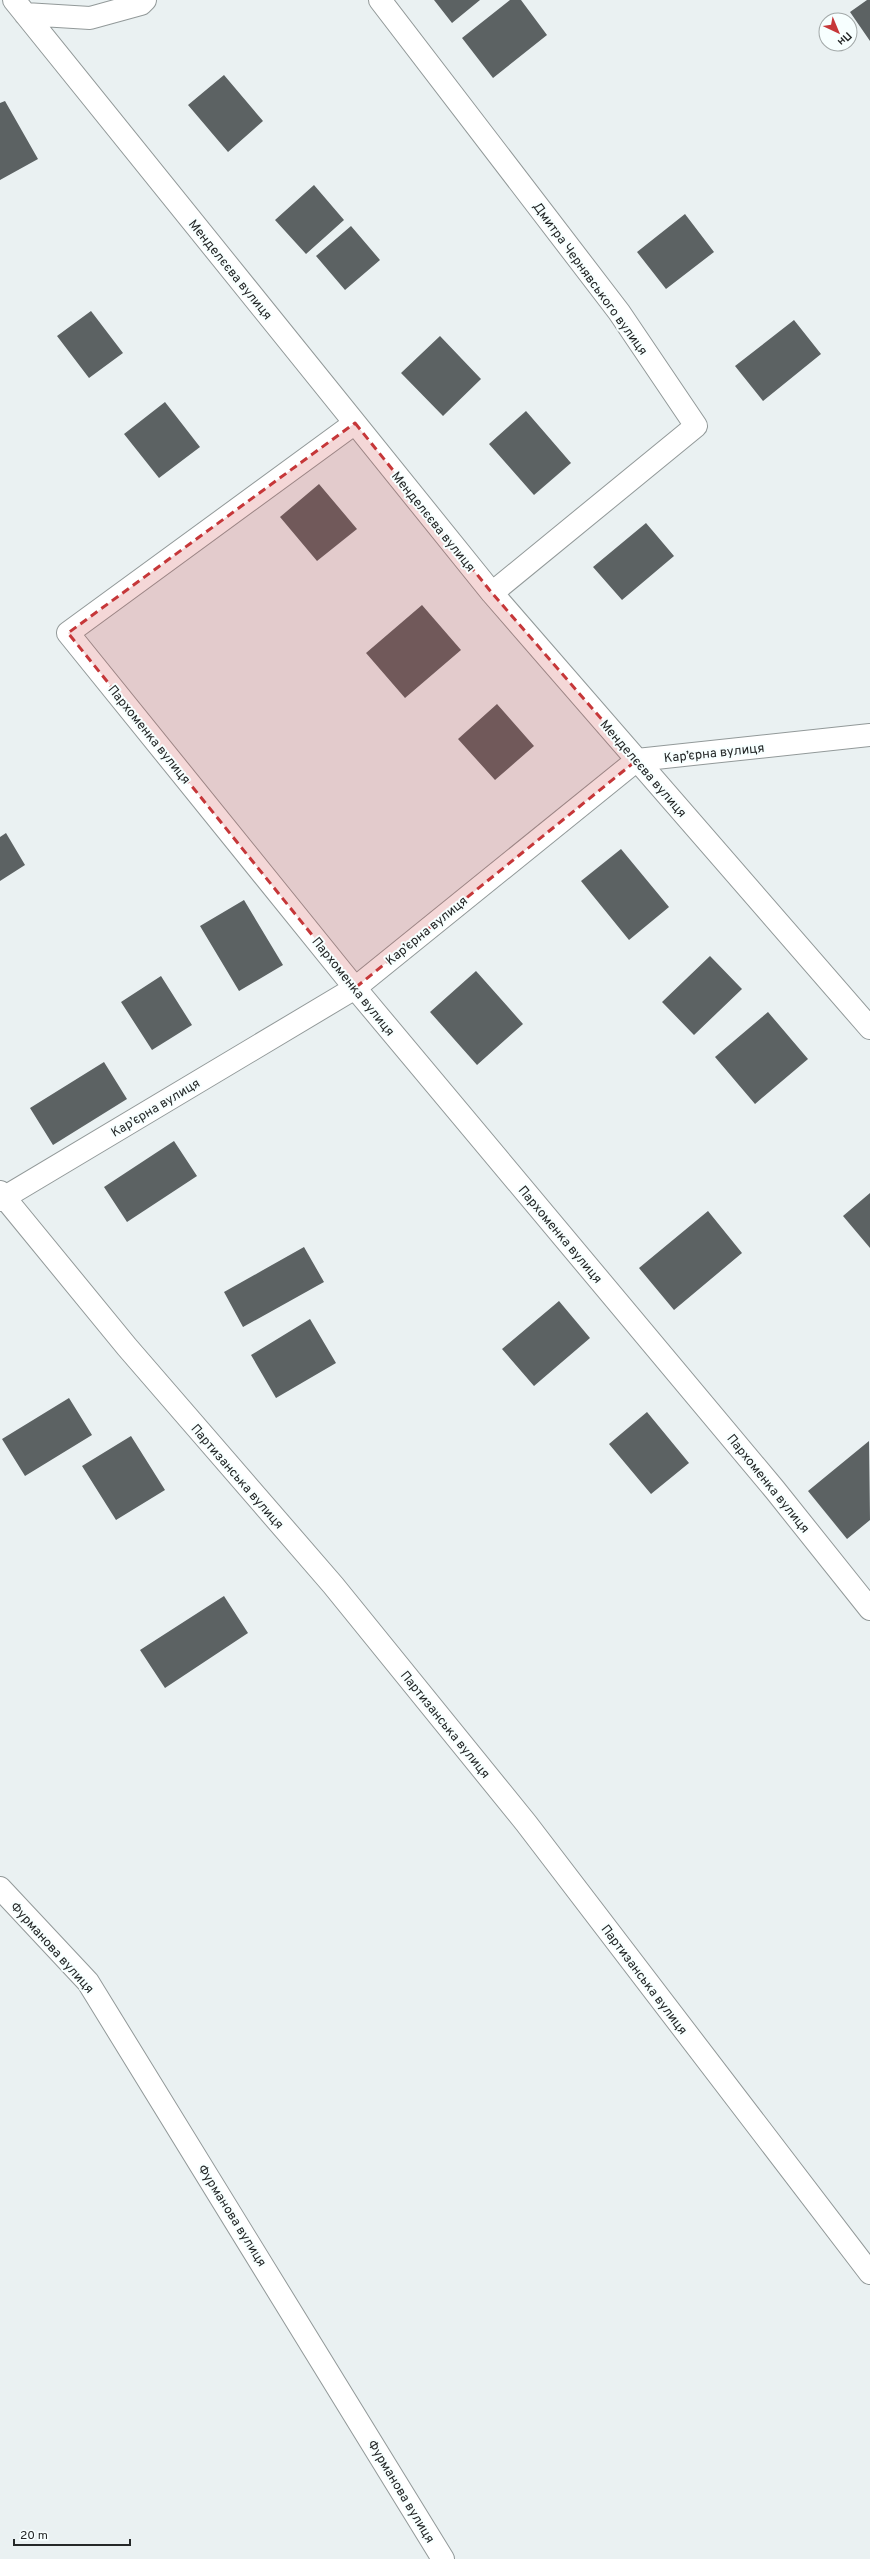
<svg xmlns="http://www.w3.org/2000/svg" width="870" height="2559" font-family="Overpass,sans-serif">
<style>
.building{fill:#5c6263}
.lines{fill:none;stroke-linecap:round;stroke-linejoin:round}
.minor-casing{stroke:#929999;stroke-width:24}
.minor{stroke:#fff;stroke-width:22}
.marked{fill:#c63739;fill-opacity:0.2;stroke:#c63739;stroke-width:3;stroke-dasharray:8 5;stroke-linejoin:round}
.labels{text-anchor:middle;stroke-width:4;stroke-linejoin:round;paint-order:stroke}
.street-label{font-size:13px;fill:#252828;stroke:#f7ffff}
</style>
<rect width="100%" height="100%" fill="#eaf1f2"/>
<path class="building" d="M434 0H480L452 23Z
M510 0H521L547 35 493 78 462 38Z
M867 0H870V41L850 12Z
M224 75 263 121 228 152 188 105Z
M5 101 38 159 0 180V103Z
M314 185 344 220 306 254 275 220Z
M685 214 714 252 666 289 637 252Z
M351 226 380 260 345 290 316 256Z
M91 311 123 353 89 378 57 336Z
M794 320 821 354 763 401 735 366Z
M440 336 481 379 443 416 401 373Z
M165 402 200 447 159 478 124 434Z
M526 411 571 463 534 495 489 444Z
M319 484 357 529 317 561 280 517Z
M646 523 674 556 622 600 593 567Z
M422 605 461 650 405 698 366 653Z
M497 704 534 746 495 780 458 739Z
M6 833 25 865 0 881V837Z
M621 849 669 907 629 940 581 881Z
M244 900 283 965 239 991 200 926Z
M710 956 742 989 694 1035 662 1002Z
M476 971 523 1024 477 1065 430 1012Z
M161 976 192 1025 152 1050 121 1002Z
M768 1012 808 1059 755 1104 715 1057Z
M104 1062 127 1099 53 1145 30 1108Z
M174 1141 197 1176 127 1222 104 1187Z
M870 1193V1248L843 1216Z
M708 1211 742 1253 674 1310 639 1268Z
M304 1247 324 1282 243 1327 224 1292Z
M559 1301 590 1338 534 1386 502 1349Z
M310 1319 336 1363 276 1398 251 1355Z
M69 1398 92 1435 25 1476 2 1439Z
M647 1412 689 1463 651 1494 609 1444Z
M131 1436 165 1490 116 1520 82 1466Z
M869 1441 870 1520 847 1539 808 1491Z
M224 1596 248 1633 165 1688 140 1650Z"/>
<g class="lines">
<defs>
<path id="minor" d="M14 0 492 593 870 1028
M380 0 619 312 696 426 492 593
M25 14 90 18 141 4 145 0
M355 423 68 633 355 988 775 1490 870 1609
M0 1192 127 1347 333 1585 526 1823 870 2273
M0 1200 355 988 637 760 870 735
M0 1888 88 1982 443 2559"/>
</defs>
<use href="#minor" class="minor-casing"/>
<use href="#minor" class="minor"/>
</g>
<path class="marked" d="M355 423 492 593 637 760 355 988 68 633Z"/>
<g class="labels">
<g class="street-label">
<text transform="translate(231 269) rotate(51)" y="5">Менделєєва вулиця</text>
<text transform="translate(591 278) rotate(54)" y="5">Дмитра Чернявського вулиця</text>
<text transform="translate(434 521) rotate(51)" y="5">Менделєєва вулиця</text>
<text transform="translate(150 734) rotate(51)" y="5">Пархоменка вулиця</text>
<text transform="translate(714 752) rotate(-6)" y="5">Кар’єрна вулиця</text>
<text transform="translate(644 768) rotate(49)" y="5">Менделєєва вулиця</text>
<text transform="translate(426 930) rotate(-39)" y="5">Кар’єрна вулиця</text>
<text transform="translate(354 986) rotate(51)" y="5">Пархоменка вулиця</text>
<text transform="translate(155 1107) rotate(-31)" y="5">Кар’єрна вулиця</text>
<text transform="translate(561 1234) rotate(50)" y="5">Пархоменка вулиця</text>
<text transform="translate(238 1476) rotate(49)" y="5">Партизанська вулиця</text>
<text transform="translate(769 1483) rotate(51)" y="5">Пархоменка вулиця</text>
<text transform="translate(446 1724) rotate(51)" y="5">Партизанська вулиця</text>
<text transform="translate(53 1947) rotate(48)" y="5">Фурманова вулиця</text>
<text transform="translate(645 1979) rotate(53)" y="5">Партизанська вулиця</text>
<text transform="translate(233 2215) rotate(58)" y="5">Фурманова вулиця</text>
<text transform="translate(402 2491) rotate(59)" y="5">Фурманова вулиця</text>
</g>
</g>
<g transform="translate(838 32) rotate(136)"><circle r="19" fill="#f7ffff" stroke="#a3a9a9"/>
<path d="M0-3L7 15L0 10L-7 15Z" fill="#c63739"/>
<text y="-6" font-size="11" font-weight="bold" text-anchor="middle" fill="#252828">Пн</text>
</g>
<path d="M14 2539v6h116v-6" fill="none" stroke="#252828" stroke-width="2"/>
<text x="20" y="2539" font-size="12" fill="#252828" stroke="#f7ffff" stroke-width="3" paint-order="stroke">20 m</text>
</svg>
